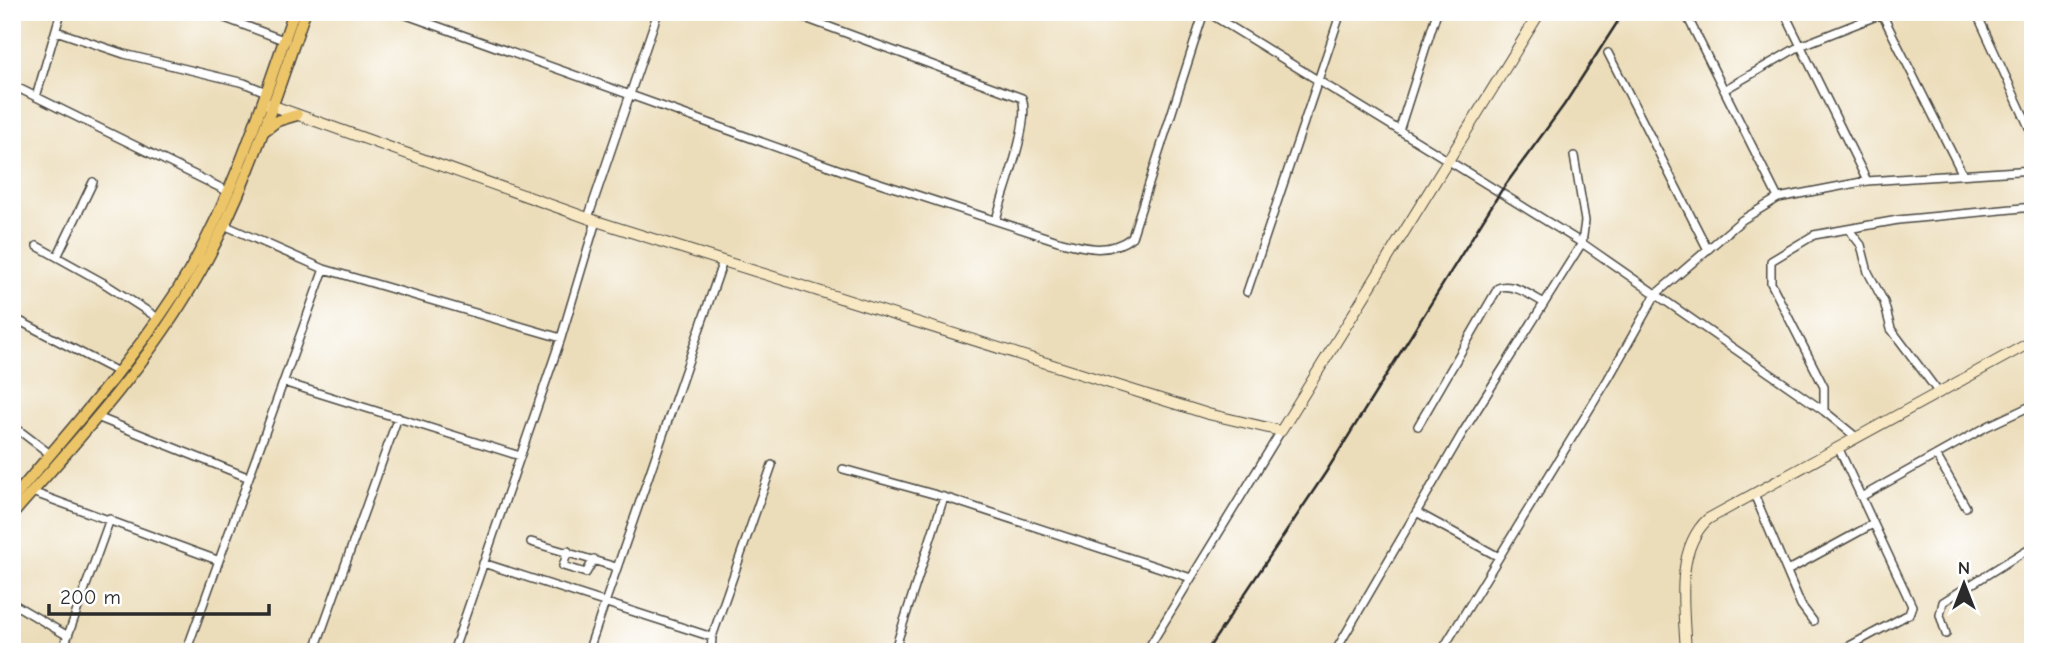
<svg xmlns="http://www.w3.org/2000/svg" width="2045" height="664" font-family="'Comic Neue',sans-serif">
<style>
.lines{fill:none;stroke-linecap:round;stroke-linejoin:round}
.street-casing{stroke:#484640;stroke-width:10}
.secondary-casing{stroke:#484640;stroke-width:12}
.primary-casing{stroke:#484640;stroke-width:13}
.street{stroke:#fff;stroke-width:7}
.secondary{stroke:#f8e8c3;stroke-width:10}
.primary{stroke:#edc569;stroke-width:10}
.rail{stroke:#2b2b2b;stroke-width:2.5}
</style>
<rect width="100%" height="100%" fill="#fff"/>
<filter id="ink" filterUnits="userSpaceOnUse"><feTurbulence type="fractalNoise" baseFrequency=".0143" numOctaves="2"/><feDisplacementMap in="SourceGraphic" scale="14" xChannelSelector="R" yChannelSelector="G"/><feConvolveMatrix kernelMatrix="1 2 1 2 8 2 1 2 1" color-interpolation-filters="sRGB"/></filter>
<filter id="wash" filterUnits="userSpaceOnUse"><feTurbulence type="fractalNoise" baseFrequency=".00686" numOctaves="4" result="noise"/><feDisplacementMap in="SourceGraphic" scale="28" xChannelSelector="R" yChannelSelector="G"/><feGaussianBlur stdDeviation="1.57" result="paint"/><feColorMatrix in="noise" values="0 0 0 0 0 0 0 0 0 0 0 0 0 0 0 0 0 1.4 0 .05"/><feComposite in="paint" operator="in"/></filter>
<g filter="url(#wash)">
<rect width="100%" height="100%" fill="#ecddba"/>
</g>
<g filter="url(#ink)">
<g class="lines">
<defs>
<path id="street" d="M209 12 286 41
M398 12 843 171 1058 241C1085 248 1109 255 1132 237L1204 12
M789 12 1022 98C1031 123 1003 192 996 220
M1207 12 1582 243 1824 411 1856 437
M1685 12 1778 198
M1784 12 1867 181
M1881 12 1962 173
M1976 12 2033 136
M56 31 124 54 244 83 266 92
M1608 53 1708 250
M12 85 227 191
M1724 90 1800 46 1884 13
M36 97 61 12
M1400 128 1437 12
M588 218 658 12
M224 225 324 269 561 338
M1850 231 1861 245 1868 272 1884 302 1891 329 1939 393
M37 246 102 282 158 318
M57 257 93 182
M1247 292 1341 12
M12 317 118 372
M283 382 520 456
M1824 411V387L1771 283V261L1814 235 1898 220 2033 207
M97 417 247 477
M12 425 50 454
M1418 426 1498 288C1512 282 1532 296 1544 303
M1838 447 1912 606 1909 614 1844 649
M1936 455 1966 507
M843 469 944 497 1191 578
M32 492 217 560
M1754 494 1801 605 1813 621
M1861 497 1988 426 2033 405
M1418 513 1499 557
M531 542 616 567
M568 551 563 566 586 573 594 559
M483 563 712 637 772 465
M1787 571 1873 524
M12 603 68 636
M1946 634 1940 615 1943 602 2033 546
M62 652 110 519
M186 652 324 269
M314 652 398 417
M453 652 561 338 596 221
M588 652 723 261
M711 652 712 637
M894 652 944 497
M1146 652 1281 431
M1335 652 1463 432 1582 243 1585 221 1574 156
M1441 652 1608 379 1656 294 1742 220 1778 198 1867 181 2033 170"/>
<path id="secondary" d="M265 103 596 221 1208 414 1281 431 1540 12
M1686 652C1684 610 1674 550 1708 519L2033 341"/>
<path id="primary" d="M264 131 277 121 297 115
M12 500C73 426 138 356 188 273 235 192 263 100 294 12
M12 515C74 444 139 374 188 293 241 206 272 108 305 12"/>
</defs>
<use href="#street" class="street-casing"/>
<use href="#secondary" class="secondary-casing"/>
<use href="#primary" class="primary-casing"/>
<use href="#street" class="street"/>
<use href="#secondary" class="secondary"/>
<use href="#primary" class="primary"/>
<path class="rail" d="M1206 652 1326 472 1501 191 1564 105 1624 12"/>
</g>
</g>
<rect width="2045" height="664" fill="none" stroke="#fff" stroke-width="42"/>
<g transform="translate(1964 584)" stroke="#ffffff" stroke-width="5" paint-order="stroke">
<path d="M0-5L12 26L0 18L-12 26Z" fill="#2b2b2b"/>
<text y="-10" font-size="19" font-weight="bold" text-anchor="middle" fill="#2b2b2b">N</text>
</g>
<path d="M49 604v10h220v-10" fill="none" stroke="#2b2b2b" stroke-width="3.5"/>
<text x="60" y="604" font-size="21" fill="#2b2b2b" stroke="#ffffff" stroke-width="5" paint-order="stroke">200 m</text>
</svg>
